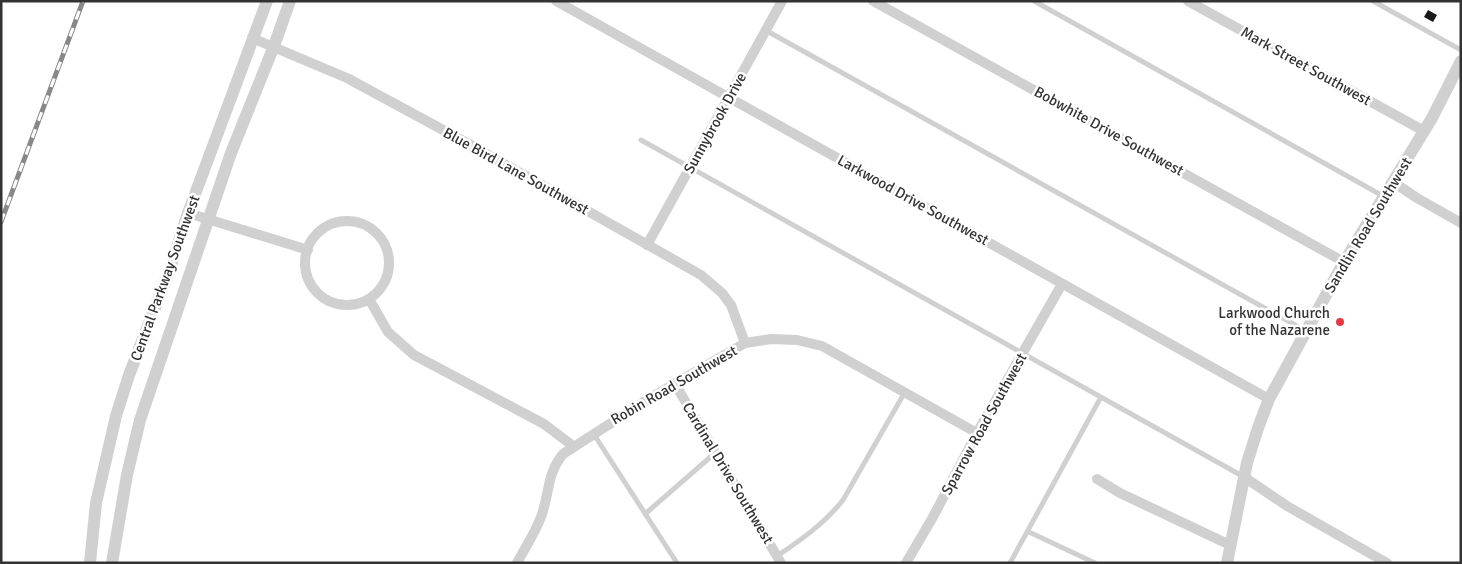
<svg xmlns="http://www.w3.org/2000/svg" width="1462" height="564" font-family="Signika,sans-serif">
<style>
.building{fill:#1a1a1a}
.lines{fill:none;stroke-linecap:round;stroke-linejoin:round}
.service{stroke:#d0d0d0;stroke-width:5}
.minor{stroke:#d0d0d0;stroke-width:10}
.tertiary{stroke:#d0d0d0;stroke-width:12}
.rail-casing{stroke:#888;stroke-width:5}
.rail{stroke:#fff;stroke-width:3;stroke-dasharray:9;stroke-linecap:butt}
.poi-dot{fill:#e63946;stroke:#fff;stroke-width:2}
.labels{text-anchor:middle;stroke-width:5;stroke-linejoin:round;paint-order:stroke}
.street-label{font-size:15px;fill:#333;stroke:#fff}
.poi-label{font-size:15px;fill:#333;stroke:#fff;text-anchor:end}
</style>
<rect width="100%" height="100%" fill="#fff"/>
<path class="building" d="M1428 10 1437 15 1433 22 1424 17Z"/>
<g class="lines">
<path class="service" d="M1034 1 1383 196
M1373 1 1461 50
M767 31 1306 331
M641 140 1244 477
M593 433 677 563
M645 514 715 453
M1029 532 1095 563
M777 556C801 540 825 523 843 500L905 392
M1010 563 1101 397"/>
<path class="minor" d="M556 1 1269 399
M873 1 1344 262
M1188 1 1424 131
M252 38 347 78 469 144 701 275 722 293 731 305 745 343
M1393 182 1417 198 1461 223
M188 213 308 250
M305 263a42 42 0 1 1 84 0a42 42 0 1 1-84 0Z
M647 245 782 1
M369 299 388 332 414 355 544 424 573 446
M675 384 781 563
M1244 477 1287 506 1387 563
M1097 479 1120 493 1230 545
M517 563C525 548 535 533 541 517 550 493 546 475 563 454L650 398 745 343 771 339 797 340 822 346 977 433
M906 563 933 517 977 433 1062 284"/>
<path class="tertiary" d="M90 563 96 503 116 416 129 375 170 269 188 213 267 1
M112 563 127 475 140 420 231 153 274 46 290 1
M1227 563 1247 463 1258 428 1269 399 1344 262 1432 118 1461 61"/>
<defs>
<path id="rail" d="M1 222 83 1"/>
</defs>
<use href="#rail" class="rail-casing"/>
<use href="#rail" class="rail"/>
</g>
<circle class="poi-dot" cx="1340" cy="322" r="5"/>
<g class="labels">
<g class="street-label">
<text transform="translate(1306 66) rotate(29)" y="5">Mark Street Southwest</text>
<text transform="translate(715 123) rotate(-61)" y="5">Sunnybrook Drive</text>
<text transform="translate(1109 131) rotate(29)" y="5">Bobwhite Drive Southwest</text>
<text transform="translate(516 171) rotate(29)" y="5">Blue Bird Lane Southwest</text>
<text transform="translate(913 200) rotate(29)" y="5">Larkwood Drive Southwest</text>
<text transform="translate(1368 225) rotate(-59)" y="5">Sandlin Road Southwest</text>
<text transform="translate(165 278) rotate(-70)" y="5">Central Parkway Southwest</text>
<text transform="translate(674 385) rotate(-30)" y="5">Robin Road Southwest</text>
<text transform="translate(984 424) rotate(-61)" y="5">Sparrow Road Southwest</text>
<text transform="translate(728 473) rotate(59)" y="5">Cardinal Drive Southwest</text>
</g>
<g class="poi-label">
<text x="1330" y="318">Larkwood Church<tspan x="1330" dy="17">of the Nazarene</tspan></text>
</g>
</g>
<rect width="1462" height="564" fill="none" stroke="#333333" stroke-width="5"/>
</svg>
